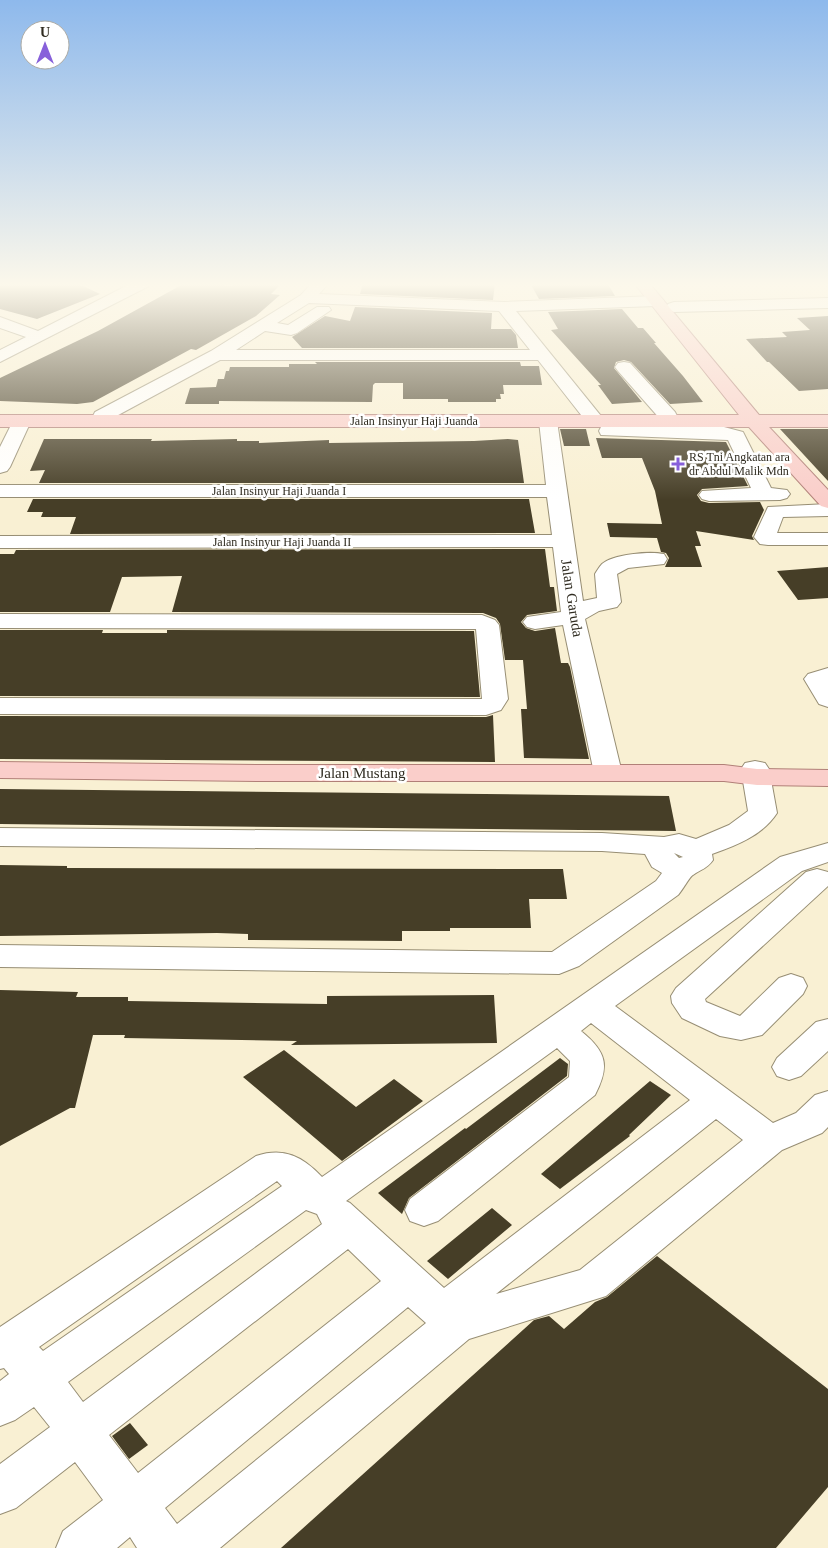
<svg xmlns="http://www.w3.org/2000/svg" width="828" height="1548" font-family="Georgia,serif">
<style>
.building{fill:#463e27}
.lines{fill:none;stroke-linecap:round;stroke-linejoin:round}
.minor-casing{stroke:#978e74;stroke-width:2}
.major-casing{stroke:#b18078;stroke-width:2}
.minor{fill:#fff;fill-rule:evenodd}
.major{fill:#faceca;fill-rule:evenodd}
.poi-dot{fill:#8760da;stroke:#fff;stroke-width:2}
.labels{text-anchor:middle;stroke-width:5;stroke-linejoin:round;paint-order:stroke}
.far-street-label{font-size:12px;fill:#302c21;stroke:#fff}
.far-poi-label{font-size:12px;fill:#302c21;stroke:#fff;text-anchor:start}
.street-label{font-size:15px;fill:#302c21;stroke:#fff}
</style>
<rect width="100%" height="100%" fill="#f9f0d3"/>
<path class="building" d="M0 283H77L100 294 37 319 0 309Z
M185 283 205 285 212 283 231 286 235 283H282L271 294 280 295 256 316 196 350 191 349 93 402 77 404 0 401V378L98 331Z
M363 283H495L493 300 360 294Z
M530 283 608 284 615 296 539 299Z
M355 307 492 313 491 329H511L516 335 518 348H302L292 337 325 316 350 321Z
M622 309 638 328H643L656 343H654L683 376 703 402 670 404 631 362 624 360 616 362 614 368 642 402 612 404 598 385H601L551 330 558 329 548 312Z
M828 316V389L799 391 769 362H767L746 339 787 337 782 332 810 330 797 318Z
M315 362H520L521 366H539L542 385H503L504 394H500L501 399H496V402H448V399H403V383H375L373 385 372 402 219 401V404H185L190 388 216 387 218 379H224L226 371H229L230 367H289V364H317Z
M560 429H586L590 446H564Z
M780 429H828V481Z
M596 438 726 442 748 486 702 489 697 495 701 501 709 503 760 502 764 510 752 536 754 540 696 531 701 546H695L702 567H665L669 558 666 553 661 552 657 538 610 537 607 523 662 524 655 491 642 458H602Z
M44 439H152L151 441 237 439V441H259V443L329 440V443L474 441 508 439 518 440 524 483H39L45 470 30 471Z
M33 499H529L535 533 70 534 76 517H41L43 512H27Z
M545 549 550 587H554L557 611 527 615 521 622 526 628 535 631 555 628 561 663H568L570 667 589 759 524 758 521 709H527L523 660H505L500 624 496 618 483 613 172 612 182 576 122 577 110 612H0V554H14L16 550Z
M828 567V598L798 600 777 571Z
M0 630H103L102 633H167V630L474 631 480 697 0 696Z
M493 715 495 762 0 759V716L486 717Z
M0 789 669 796 676 831 0 824Z
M0 865 67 866V868L563 869 567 899H529L531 928H450V931H402V941L248 940V934L217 933 0 936Z
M0 990 78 992 76 997H128V1001L327 1004V996L494 995 497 1043 291 1045 297 1041 124 1038 125 1035H93L75 1108H70L0 1146Z
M284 1050 356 1107 394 1079 423 1101 342 1161 243 1077Z
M560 1058 568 1064 567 1076 409 1198 402 1214 378 1193 465 1128 466 1129Z
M650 1081 671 1095 629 1135 630 1136 560 1189 541 1174Z
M492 1208 512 1225 448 1279 427 1261Z
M657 1256 828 1389V1487L776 1548H281L534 1320 549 1316 564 1329 595 1302 607 1297Z
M130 1423 148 1445 129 1459 112 1436Z"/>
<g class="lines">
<defs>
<path id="minor" d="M132 283H151L149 286 0 362V350L26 337 0 328V317L38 331Z
M312 283H325L327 285 319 294 504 302 656 296 661 298 664 301 661 304 656 306 516 311 601 416 599 420 592 422 585 420 538 360H220L109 420 102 422 95 420 93 416 95 412 211 351 301 295ZM309 303 499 311 530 350H236L265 331 291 335 297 333 331 310 329 307H317L288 325 277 323Z
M828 298V308L674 312 668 310 666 307 668 304 674 302Z
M624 362 630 363 675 412 677 416 675 420 668 422 661 420 618 371 615 367 618 363Z
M22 415 29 417 31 421 10 467 7 471 0 473V447L15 417Z
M548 415 555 417 557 421 583 601 597 598 595 574C597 571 599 567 602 564 613 554 650 551 664 554L667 559 664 564 628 568 617 574 621 602 617 607 599 611 585 619 622 773 618 779 608 781 598 779 594 773 563 625 535 629 527 627 523 622 527 617 561 612 553 547 0 548V536L552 535 547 497H0V485H546L539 421 541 417Z
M608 425 724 427 743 432 771 488 787 490 790 494 787 498 780 500 709 501 702 499 699 495 702 491 751 488 728 440 601 435 599 431 601 427Z
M828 504V516L783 517 777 533H828V545H768L760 544 754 537 768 507Z
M0 614 482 615 495 620 499 625 508 699 501 710 486 715 0 714V698L482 699 476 629 0 628Z
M828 668V707L819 704 804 679 808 674Z
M755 761 765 763 769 769 777 813C763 835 736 846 712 854L713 860C707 869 701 869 693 875 690 876 682 891 678 895L579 966 559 974 0 967V945L552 952 656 881 662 873 652 867 645 854 602 851 0 846V828L602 833 664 837 679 834 696 839 729 825 748 811 741 769 745 763ZM674 853 683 857 679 858Z
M828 843V862L802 871 615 1006 773 1123 796 1113 815 1095 828 1091V1127L822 1133 782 1150 606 1296 469 1339 220 1548H137L130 1537 117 1548H56L63 1531 103 1500 75 1462 16 1508 0 1514V1464L50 1427 34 1407 15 1420 0 1426V1381L9 1374 4 1368 0 1369V1327L256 1156C284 1147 302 1156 322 1177L780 857ZM591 1023 690 1100 444 1288 350 1203 346 1201 557 1048 570 1061 569 1077 410 1199 405 1210 410 1221 424 1226 438 1221 595 1095C610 1066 607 1052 581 1031ZM716 1119 743 1140 580 1270 496 1294ZM277 1181 282 1186 43 1351 39 1347ZM306 1210 317 1214 322 1224 83 1402 68 1382ZM348 1249 381 1281 138 1473 109 1435ZM408 1307 426 1323 177 1524 165 1508Z
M817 869 828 872V886L705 999 706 1002 740 1016 779 978 791 974 803 978 807 986 803 994 762 1035 741 1040 720 1036 682 1018 672 1003 671 996 676 988 806 872Z
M828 1019V1051L801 1076 789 1080 777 1076 772 1067 777 1058 816 1022Z"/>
<path id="major" d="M634 283H649L759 415H828V427H769L828 490V508L821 506 749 427H0V415H739Z
M0 762 265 765H724L757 769 828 770V786L757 785 724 781H265L0 778Z"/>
</defs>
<use href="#minor" class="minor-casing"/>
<use href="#major" class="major-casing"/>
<use href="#minor" class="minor"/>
<use href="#major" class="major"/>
</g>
<linearGradient id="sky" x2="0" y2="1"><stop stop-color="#8eb9ec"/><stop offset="0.57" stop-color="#fcf8eb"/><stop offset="1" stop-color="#fcf8eb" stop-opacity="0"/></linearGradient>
<rect width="828" height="500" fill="url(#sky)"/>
<path class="poi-dot" d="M675.5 456.5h5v5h5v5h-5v5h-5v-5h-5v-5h5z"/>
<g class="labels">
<g class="far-street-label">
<text x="414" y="425">Jalan Insinyur Haji Juanda</text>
<text x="279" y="495">Jalan Insinyur Haji Juanda I</text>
<text x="282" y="546">Jalan Insinyur Haji Juanda II</text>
</g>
<g class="far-poi-label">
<text x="689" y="461">RS Tni Angkatan ara<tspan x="689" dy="14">dr Abdul Malik Mdn</tspan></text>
</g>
<g class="street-label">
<text transform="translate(572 598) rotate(81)" y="5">Jalan Garuda</text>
<text x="362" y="778">Jalan Mustang</text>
</g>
</g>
<g transform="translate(45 45)"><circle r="24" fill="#ffffff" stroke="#acaba6"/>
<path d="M0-4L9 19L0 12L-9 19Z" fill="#8760da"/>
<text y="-8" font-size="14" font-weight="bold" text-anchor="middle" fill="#302c21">U</text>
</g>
</svg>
